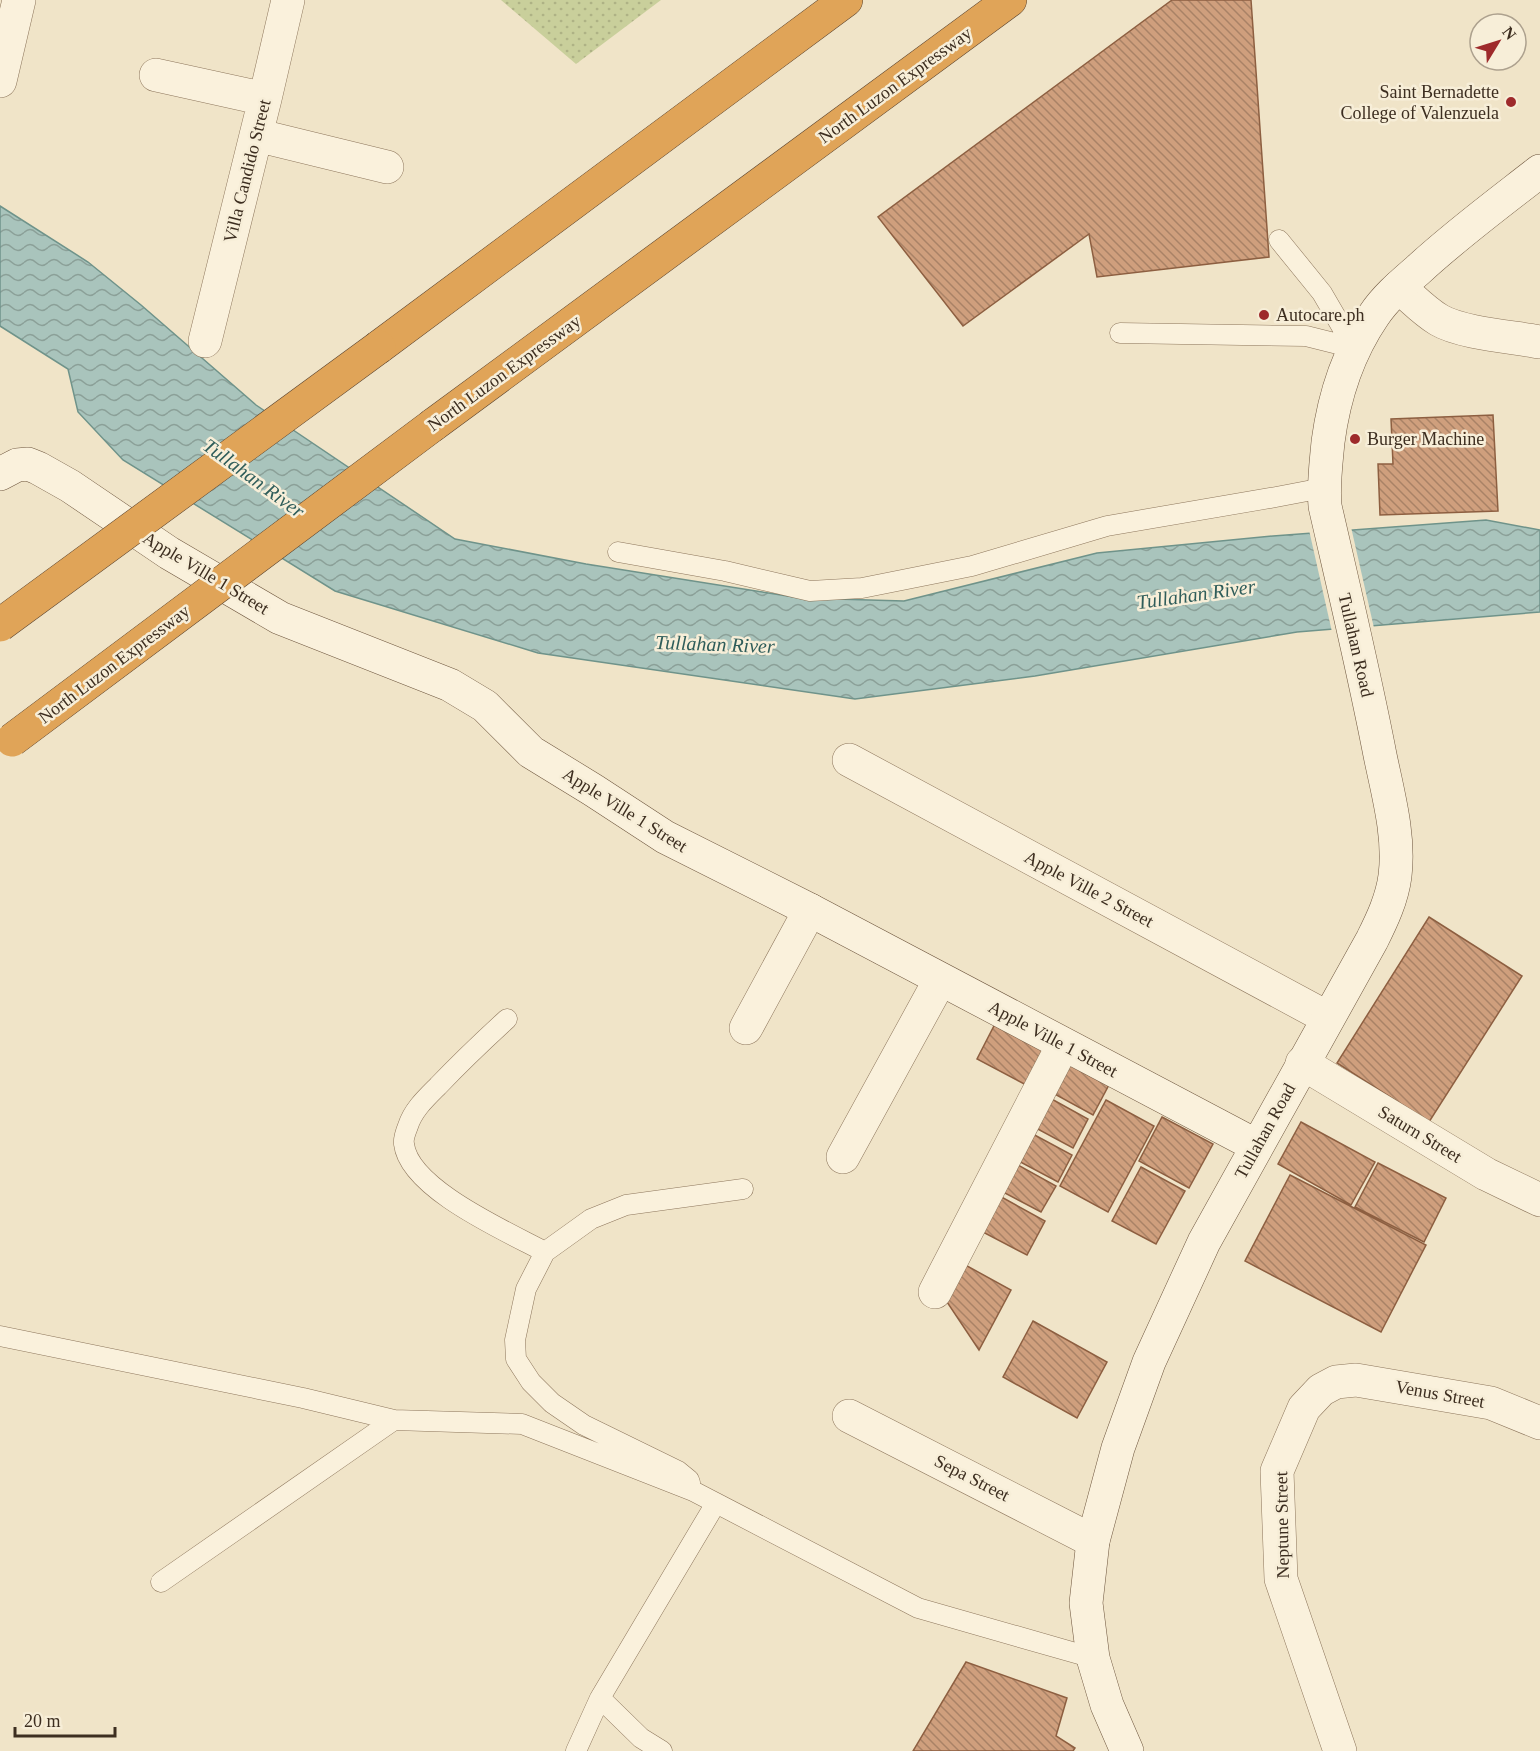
<svg xmlns="http://www.w3.org/2000/svg" width="1540" height="1751" font-family="Georgia,serif">
<style>
.grass{fill:url(#grass-dots)}
.water{fill:url(#water-waves);stroke:#6f938a;stroke-width:1.5}
.pier{fill:#f0e4c8}
.building{fill:url(#building-back-hatch);stroke:#8d5f41;stroke-width:1.5}
.lines{fill:none;stroke-linecap:round;stroke-linejoin:round}
.lane-casing{stroke:#8d765c;stroke-width:21}
.street-casing{stroke:#8d765c;stroke-width:34}
.secondary-casing{stroke:#6f573f;stroke-width:34}
.highway-casing{stroke:#5b4430;stroke-width:34}
.lane{stroke:#faf1dc;stroke-width:20}
.street{stroke:#faf1dc;stroke-width:33}
.secondary{stroke:#faf1dc;stroke-width:33}
.highway{stroke:#e0a458;stroke-width:33}
.highway-bridge-casing{stroke:#5b4430;stroke-width:34;stroke-linecap:butt}
.highway-bridge{stroke:#e0a458;stroke-width:33}
.poi-dot{fill:#9e2a2b;stroke:#f7eed8;stroke-width:2}
.labels{text-anchor:middle;stroke-width:5;stroke-linejoin:round;paint-order:stroke}
.street-label{font-size:18px;fill:#3d2e20;stroke:#f7eed8}
.poi-label{font-size:18px;fill:#3d2e20;stroke:#f7eed8;text-anchor:start}
.water-label{font-size:20px;font-style:italic;fill:#2f5d5a;stroke:#f7eed8}
</style>
<defs>
<pattern id="grass-dots" width="8" height="8" patternUnits="userSpaceOnUse" patternTransform="scale(1.5)"><rect width="8" height="8" fill="#c9cf9b"/><path d="M2 2h.1M6 6h.1" fill="none" stroke="#aeb285" stroke-width="1.8" stroke-linecap="round"/></pattern>
<pattern id="water-waves" width="16" height="10" patternUnits="userSpaceOnUse" patternTransform="scale(1.5)"><rect width="16" height="10" fill="#a9c4bc"/><path d="M0 5q4-4 8 0t8 0" fill="none" stroke="#8ba098"/></pattern>
<pattern id="building-back-hatch" width="6" height="6" patternUnits="userSpaceOnUse" patternTransform="scale(1.5)"><rect width="6" height="6" fill="#cf9f7d"/><path d="M-1 5l2 2M0 0l6 6M5-1l2 2" fill="none" stroke="#a98266"/></pattern>
</defs>
<rect width="100%" height="100%" fill="#f0e4c8"/>
<path class="grass" d="M501 0H661L576 64Z"/>
<path class="water" d="M0 206 88 262 141 305 256 405 455 539 586 564 800 598 904 601 1097 553 1273 536 1486 520 1540 530V612L1297 632 1035 676 855 699 538 653 335 591 123 460 78 412 68 369 0 326Z"/>
<path class="pier" d="M1351 527 1374 628 1332 632 1309 530Z"/>
<path class="building" d="M1172 0H1251L1269 257 1097 277 1089 234 963 326 878 217Z
M1493 415 1498 511 1380 515 1378 464H1393L1391 419Z
M1429 917 1522 976 1429 1122 1337 1063Z
M997 1020 1051 1049 1030 1087 977 1059Z
M1067 1057 1111 1081 1093 1115 1049 1091Z
M1048 1097 1088 1119 1073 1148 1032 1126Z
M1106 1100 1154 1126 1108 1212 1060 1186Z
M1162 1117 1213 1144 1189 1188 1139 1161Z
M1301 1122 1375 1162 1351 1205 1278 1164Z
M1029 1132 1072 1155 1058 1182 1015 1159Z
M1378 1163 1446 1198 1424 1242 1355 1207Z
M1016 1164 1056 1186 1041 1212 1001 1191Z
M1141 1167 1185 1191 1156 1244 1112 1221Z
M1290 1175 1426 1245 1381 1332 1245 1261Z
M996 1194 1045 1221 1027 1255 977 1229Z
M958 1261 1011 1290 979 1350 941 1293Z
M1033 1321 1107 1362 1077 1418 1003 1377Z
M966 1662 1067 1698 1056 1736 1075 1748 1073 1751H913Z"/>
<g class="lines">
<defs>
<path id="lane" d="M1279 240 1322 293 1354 348
M1120 333 1306 336 1354 348
M618 552 725 571 810 591 862 588 972 566 1107 526 1276 497 1323 488
M507 1019C483 1041 460 1063 438 1086 426 1098 413 1110 408 1126 406 1131 403 1139 404 1144 409 1189 508 1232 545 1252
M0 1336 303 1398 394 1420
M690 1483 689 1480 678 1471 584 1425 552 1403 531 1382 516 1359 515 1340 526 1289 545 1252 591 1219 626 1205 743 1189
M161 1582 394 1420 522 1424 693 1491 918 1608 1093 1658
M600 1698 641 1738 662 1751
M576 1751 600 1698 716 1503"/>
<path id="street" d="M156 75 265 99
M0 81 19 0
M256 135 387 167
M1399 287C1412 298 1424 311 1439 320 1461 333 1513 337 1540 342
M205 341 265 99 288 0
M849 760 1328 1018
M746 1028 810 910
M1302 1063 1486 1174 1540 1200
M843 1157 940 980
M935 1292 1063 1045
M849 1416 1093 1541
M1340 1751 1281 1579 1277 1471 1304 1408 1321 1390 1336 1382 1356 1380 1491 1403 1540 1423"/>
<path id="secondary" d="M0 474 17 465 28 464 38 468 70 486 169 553 280 618 450 685 485 706 531 752 593 790 665 837 810 910 1257 1146
M1127 1751 1107 1705 1093 1658 1086 1603 1093 1541 1118 1448 1149 1362 1204 1242 1372 940C1382 920 1392 899 1395 876 1400 836 1388 794 1380 755 1364 672 1344 589 1325 506 1323 485 1326 464 1328 442 1334 396 1348 353 1374 315 1386 297 1403 283 1419 269 1457 234 1499 203 1540 171"/>
<path id="highway" d="M379 347 846 0
M433 425 1010 0"/>
</defs>
<use href="#lane" class="lane-casing"/>
<use href="#street" class="street-casing"/>
<use href="#secondary" class="secondary-casing"/>
<use href="#highway" class="highway-casing"/>
<use href="#lane" class="lane"/>
<use href="#street" class="street"/>
<use href="#secondary" class="secondary"/>
<use href="#highway" class="highway"/>
<defs>
<path id="highway-bridge" d="M0 625 379 347
M12 740 433 425"/>
</defs>
<use href="#highway-bridge" class="highway-bridge-casing"/>
<use href="#highway-bridge" class="highway-bridge"/>
</g>
<g class="poi-dot">
<circle cx="1511" cy="102" r="6"/>
<circle cx="1264" cy="315" r="6"/>
<circle cx="1355" cy="439" r="6"/>
</g>
<g class="labels">
<g class="street-label">
<text transform="translate(895 85) rotate(-36)" y="6">North Luzon Expressway</text>
<text transform="translate(247 171) rotate(-76)" y="6">Villa Candido Street</text>
<text transform="translate(504 373) rotate(-36)" y="6">North Luzon Expressway</text>
<text transform="translate(206 573) rotate(31)" y="6">Apple Ville 1 Street</text>
<text transform="translate(1356 645) rotate(77)" y="6">Tullahan Road</text>
<text transform="translate(114 664) rotate(-37)" y="6">North Luzon Expressway</text>
<text transform="translate(625 810) rotate(32)" y="6">Apple Ville 1 Street</text>
<text transform="translate(1089 889) rotate(28)" y="6">Apple Ville 2 Street</text>
<text transform="translate(1053 1039) rotate(28)" y="6">Apple Ville 1 Street</text>
<text transform="translate(1265 1131) rotate(-61)" y="6">Tullahan Road</text>
<text transform="translate(1420 1134) rotate(31)" y="6">Saturn Street</text>
<text transform="translate(1440 1394) rotate(10)" y="6">Venus Street</text>
<text transform="translate(972 1478) rotate(27)" y="6">Sepa Street</text>
<text transform="translate(1282 1525) rotate(-91)" y="6">Neptune Street</text>
</g>
<g class="poi-label">
<text x="1499" y="98" text-anchor="end">Saint Bernadette<tspan x="1499" dy="21">College of Valenzuela</tspan></text>
<text x="1276" y="321">Autocare.ph</text>
<text x="1367" y="445">Burger Machine</text>
</g>
<g class="water-label">
<text transform="translate(254 478) rotate(36)" y="7">Tullahan River</text>
<text transform="translate(1196 594) rotate(-8)" y="7">Tullahan River</text>
<text transform="translate(715 644) rotate(2)" y="7">Tullahan River</text>
</g>
</g>
<g transform="translate(1498 42) rotate(52)"><circle r="28" fill="#f7eed8" stroke="#ada18e" stroke-width="1.5"/>
<path d="M0-4.5L10 22L0 15L-10 22Z" fill="#9e2a2b"/>
<text y="-9" font-size="16" font-weight="bold" text-anchor="middle" fill="#3d2e20">N</text>
</g>
<path d="M15 1727v9h100v-9" fill="none" stroke="#3d2e20" stroke-width="3"/>
<text x="24" y="1727" font-size="18" fill="#3d2e20" stroke="#f7eed8" stroke-width="4.5" paint-order="stroke">20 m</text>
</svg>
